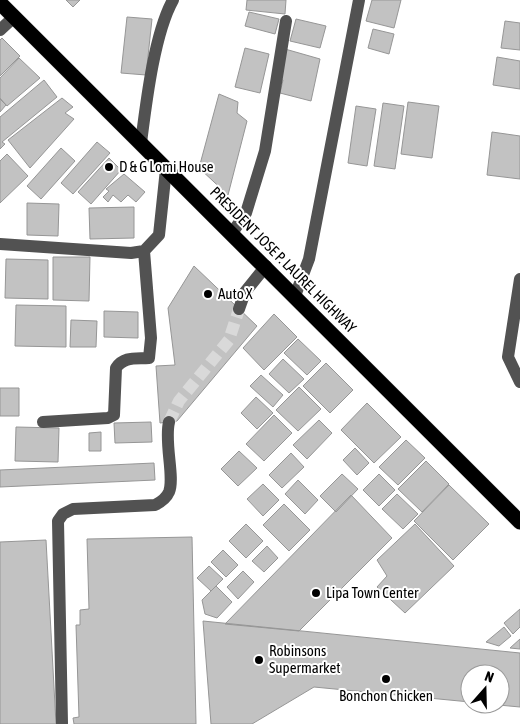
<svg xmlns="http://www.w3.org/2000/svg" width="520" height="724" font-family="'Asap Condensed',sans-serif">
<style>
.building{fill:#c2c2c2;stroke:#969696}
.lines{fill:none;stroke-linecap:round;stroke-linejoin:round}
.minor-tunnel{stroke:#d9d9d9;stroke-width:12;stroke-dasharray:12 6;stroke-linecap:butt}
.highway-casing{stroke:#dbdbdb;stroke-width:16}
.minor{stroke:#525252;stroke-width:12}
.highway{stroke:#000;stroke-width:15}
.poi-dot{fill:#000;stroke:#fff;stroke-width:2}
.labels{text-anchor:middle;stroke-width:4;stroke-linejoin:round;paint-order:stroke}
.poi-label{font-size:15px;fill:#000;stroke:#fff;text-anchor:start}
.street-label{font-size:15px;fill:#000;stroke:#fff}
</style>
<rect width="100%" height="100%" fill="#fff"/>
<path class="building" d="M66 0H80L73 7Z
M247 0H286L285 14 246 10Z
M372 0H401L394 28 366 21Z
M249 12 279 19 275 34 245 26Z
M127 17 152 19 146 75 121 73Z
M296 19 326 26 320 48 290 41Z
M505 21 520 23V50L501 48Z
M373 29 394 34 389 54 368 48Z
M2 38 20 56 0 76V40Z
M245 48 269 54 260 93 235 87Z
M285 49 320 59 311 101 280 93 283 80 279 79Z
M497 57 520 61V89L493 85Z
M19 58 40 78 7 106 0 98V78Z
M44 80 57 97 2 142 5 144 0 149V117Z
M219 94 238 102 237 113 247 121 228 195 199 168Z
M62 98 73 107 65 113 74 119 30 168 8 140Z
M0 99 6 105 0 112Z
M408 102 439 106 432 158 401 154Z
M383 103 404 106 395 169 374 166Z
M356 106 376 109 367 166 348 163Z
M492 132 520 136V179L487 175Z
M97 142 110 153 73 194 61 183Z
M61 148 75 161 41 199 27 186Z
M7 154 28 176 0 203V161Z
M109 158 121 170 91 204 78 192Z
M124 174 145 192 136 202 128 195 121 202 113 195 108 202 103 197 109 191 106 189Z
M27 203 59 204 58 236 27 235Z
M134 207V238L90 239 89 208Z
M53 257H90L89 301 53 300Z
M6 259 48 260V299L5 298Z
M194 266 257 326 177 421 160 423 156 366 175 365 168 308Z
M16 305 66 306V347L15 346Z
M104 311 138 312V338L104 337Z
M274 314 297 337 264 370 243 348Z
M71 320 97 321 96 347H70Z
M298 339 321 361 307 375 284 353Z
M283 359 304 379 289 393 269 374Z
M326 363 353 390 330 413 303 386Z
M261 375 283 395 273 407 250 386Z
M299 387 321 409 298 431 276 410Z
M0 388H19V416H0Z
M256 397 273 413 257 429 241 413Z
M367 403 401 437 374 463 341 430Z
M274 415 292 433 264 461 246 444Z
M319 420 332 433 307 459 293 445Z
M151 422 152 442 115 443 114 423Z
M16 427 59 428 58 462 15 461Z
M101 432V451H89V433Z
M406 440 425 458 398 485 379 467Z
M355 448 369 463 357 475 343 460Z
M239 451 257 468 238 486 221 469Z
M291 453 304 467 282 488 269 475Z
M426 461 449 484 422 512 398 489Z
M154 463 155 480 0 487V470Z
M342 474 358 489 336 512 320 496Z
M379 474 395 490 379 506 363 490Z
M298 480 318 500 305 514 285 494Z
M263 484 279 500 263 516 247 499Z
M449 485 489 524 453 560 414 521Z
M397 494 418 514 403 529 382 509Z
M351 495 392 538 299 631 225 624Z
M284 504 310 530 289 551 263 525Z
M246 524 263 541 246 558 229 541Z
M415 524 454 566 405 613 377 587 387 576 377 560Z
M192 537 196 724H74L73 718 79 717 76 625H80V610L89 609 87 539Z
M46 540 56 724H0V542Z
M267 546 278 558 264 572 252 561Z
M223 550 238 565 226 577 211 562Z
M209 566 223 579 211 591 197 578Z
M243 571 254 582 238 599 227 587Z
M216 586 232 602 217 618 205 614 202 600Z
M520 609V627L513 634 504 623Z
M203 621 520 653V707L488 704H500V674H470V702L314 687 252 724H211Z
M504 627 511 636 499 646 486 642Z
M520 639V649L510 648Z"/>
<g class="lines">
<path class="minor-tunnel" d="M169 422 179 401 229 340 239 309"/>
<defs>
<path id="highway" d="M0 3 520 522"/>
</defs>
<use href="#highway" class="highway-casing"/>
<path class="minor" d="M0 30 14 17
M141 143C146 104 154 34 173 0
M232 233 246 213 265 151 286 21
M0 244 131 253 144 251 159 235 166 169
M520 279 508 357 520 382
M295 296 309 259 359 0
M239 309 245 292 266 266
M43 422 108 418 114 415 116 368C124 356 136 359 149 358L151 338 144 251
M62 723 58 521 63 514 73 509 155 505C161 502 166 499 169 492 175 477 164 443 169 422"/>
<use href="#highway" class="highway"/>
</g>
<g class="poi-dot">
<circle cx="109" cy="167" r="5"/>
<circle cx="208" cy="294" r="5"/>
<circle cx="316" cy="593" r="5"/>
<circle cx="259" cy="660" r="5"/>
<circle cx="386" cy="679" r="5"/>
</g>
<g class="labels">
<g class="poi-label">
<text x="119" y="172">D &amp; G Lomi House</text>
<text x="218" y="299">Auto X</text>
<text x="326" y="598">Lipa Town Center</text>
<text x="269" y="656">Robinsons<tspan x="269" dy="17">Supermarket</tspan></text>
<text x="386" y="701" text-anchor="middle">Bonchon Chicken</text>
</g>
<g class="street-label">
<text transform="translate(283 260) rotate(45)" y="5">PRESIDENT JOSE P. LAUREL HIGHWAY</text>
</g>
</g>
<g transform="translate(485 689) rotate(20)"><circle r="24" fill="#ffffff" stroke="#999999"/>
<path d="M0-4L9 19L0 12L-9 19Z" fill="#000000"/>
<text y="-8" font-size="14" font-weight="bold" text-anchor="middle" fill="#000000">N</text>
</g>
</svg>
